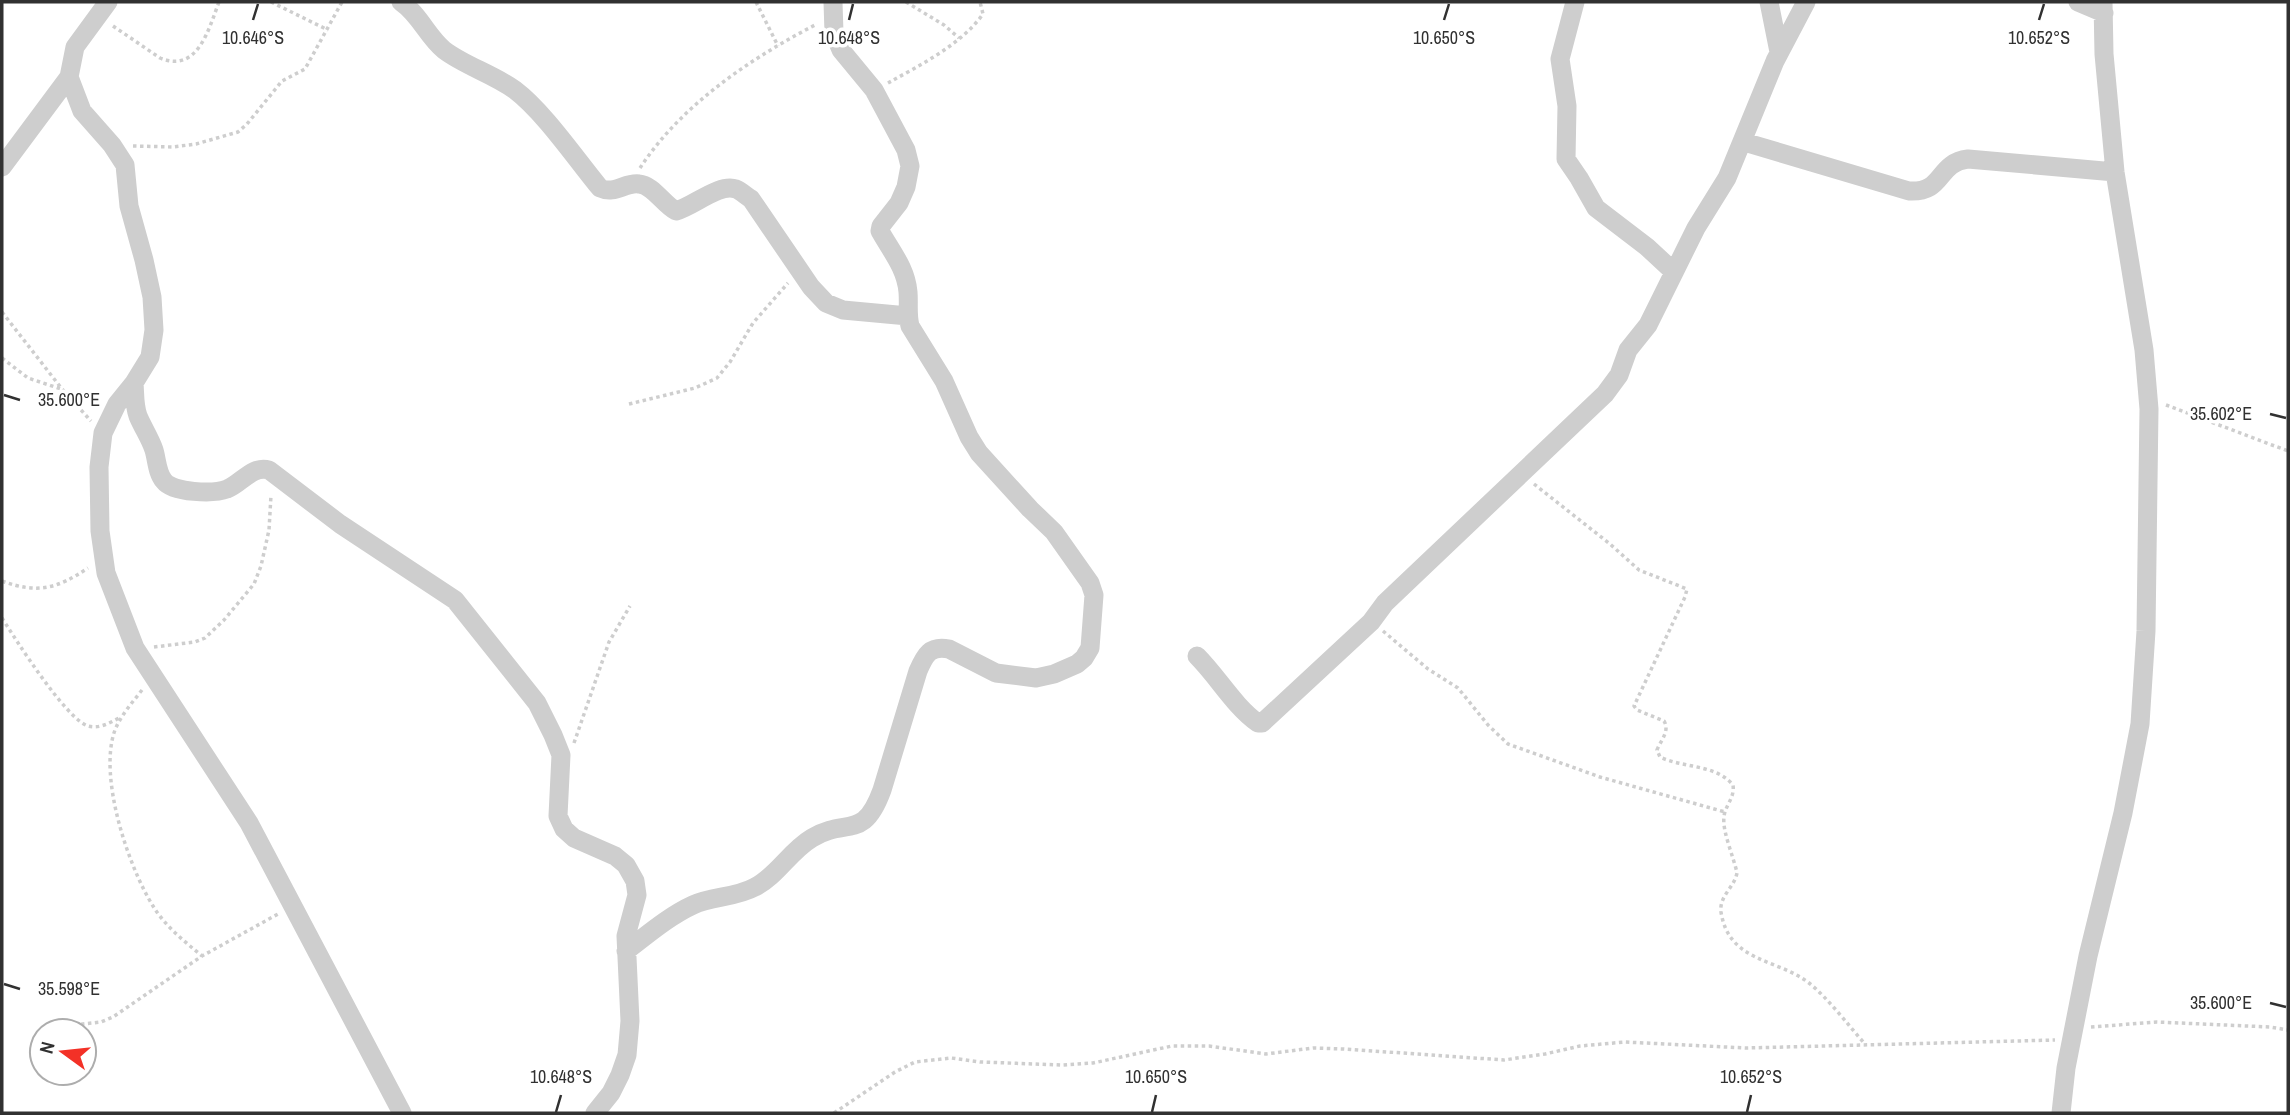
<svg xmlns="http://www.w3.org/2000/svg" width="2290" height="1115" font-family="'Archivo Narrow',sans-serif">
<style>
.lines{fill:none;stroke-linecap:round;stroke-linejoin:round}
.path{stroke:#cecece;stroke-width:3.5;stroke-dasharray:3.5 3.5;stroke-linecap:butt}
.street{stroke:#cecece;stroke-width:19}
.ticks{fill:none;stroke:#313131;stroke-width:2.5}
.ticks-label{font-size:18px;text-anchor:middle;fill:#313131;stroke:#fff;stroke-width:7;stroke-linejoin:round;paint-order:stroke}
</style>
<rect width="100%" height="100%" fill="#fff"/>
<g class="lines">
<path class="path" d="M271 2 328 30
M756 2 778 46
M906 2 944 25 959 38
M113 26 160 58C198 74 209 28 219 2
M888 83C920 65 961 45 983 14L980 2
M133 146 173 147 196 144 238 132 247 124 282 81 305 69 342 2
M640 168C681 105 751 58 817 24
M2 312 62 389 91 421
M2 358 28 378 61 389
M629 404 695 388 717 378 730 362 753 323 788 283
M2166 405 2288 451
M1534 484 1610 544 1639 570 1687 589 1685 597 1634 706 1637 710 1664 721C1670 731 1661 740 1657 750L1660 757C1682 768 1716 764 1733 785 1735 798 1725 805 1724 817 1722 831 1734 858 1737 873 1734 888 1719 896 1721 912 1729 963 1777 958 1809 983 1827 997 1849 1026 1865 1044
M2 581C37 594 57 589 88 568
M2 618C16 640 66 719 88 726 100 729 109 723 119 718
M1383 631 1428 669 1458 688 1488 725 1508 744 1600 777 1725 812
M154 647 195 642 205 638 224 620 254 584 261 566 269 530 271 495
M142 690C132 703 121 715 115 730 98 776 128 866 153 906 165 926 184 941 202 956
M574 743 609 642 630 606
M74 1025 101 1022 113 1017 202 956 278 914
M2091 1027 2157 1022 2270 1027 2288 1030
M834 1113 895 1072 915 1062 951 1058 980 1062 1063 1065 1093 1063 1172 1046H1209L1266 1054 1313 1048 1344 1049 1504 1060 1545 1054 1580 1046 1625 1042 1746 1048 2055 1040"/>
<path class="street" d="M108 2 75 47 69 77 82 111 112 145 125 165 129 206 144 260 152 297 154 330 150 357 134 383 117 404 103 433 99 467 100 531 106 573 135 648 249 823 402 1113
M401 2C420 15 427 36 444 50 465 66 493 74 515 90 544 112 576 159 600 188 615 195 625 182 639 184 653 185 663 204 676 211 694 206 719 183 736 189 741 191 746 196 751 199L811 287 826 303 843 310 908 316
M1575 2 1560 59 1567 106 1566 159 1579 178 1596 208 1647 247 1674 272
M1769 2 1779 52
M2078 2 2104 13
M1744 142 1909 191C1945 193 1936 163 1968 159L2115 172
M2 167 69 77
M134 383C135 394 134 405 138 416 143 428 150 438 154 450 157 460 157 473 164 481 173 493 214 494 227 489 241 484 252 465 269 470L340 524 455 600 537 703 553 735 561 755 558 816 564 829 574 838 615 856 626 865 635 881 637 895 626 936 630 1021 627 1055 620 1075 611 1093 595 1113
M1197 656C1218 677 1234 706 1258 723H1262L1371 622 1385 603 1605 394 1619 375 1628 350 1648 325 1696 228 1727 178 1775 61 1806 2
M626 951C647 935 669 916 693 905 712 896 735 898 755 887 777 876 790 851 812 838 847 817 863 842 882 790L918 671C925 655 930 645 949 649L996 673 1036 678 1054 674 1077 664 1084 658 1090 648 1094 595 1090 583 1054 532 1030 509 979 453 969 437 944 381 910 326C907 314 909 304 908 292 906 268 891 251 880 231L881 226 899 203 906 187 910 166 906 150 874 90 841 50 834 33 833 2
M2061 1113 2066 1068 2088 956 2123 813 2140 724 2146 631 2149 409 2144 350 2115 172 2104 54 2103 2"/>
</g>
<path class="ticks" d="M253 20 258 4M849 20 853 4M1444 20 1449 4M2039 20 2044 4M4 395 20 400M2270 414 2286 418M4 984 20 989M2270 1003 2286 1007M556 1112 561 1095M1152 1112 1156 1095M1747 1112 1751 1095"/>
<g class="ticks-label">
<text x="253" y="44">10.646°S</text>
<text x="1444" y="44">10.650°S</text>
<text x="849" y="44">10.648°S</text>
<text x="2039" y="44">10.652°S</text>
<text x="69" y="406">35.600°E</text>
<text x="2221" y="420">35.602°E</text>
<text x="69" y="995">35.598°E</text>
<text x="2221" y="1009">35.600°E</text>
<text x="561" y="1083">10.648°S</text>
<text x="1156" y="1083">10.650°S</text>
<text x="1751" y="1083">10.652°S</text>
</g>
<rect width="2290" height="1115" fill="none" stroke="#313131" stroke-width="7"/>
<g transform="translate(63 1052) rotate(285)"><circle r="33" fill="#ffffff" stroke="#adadad" stroke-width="2"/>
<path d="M0-5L12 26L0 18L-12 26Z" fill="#f33127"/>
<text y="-10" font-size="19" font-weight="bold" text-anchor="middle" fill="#313131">N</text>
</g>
</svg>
